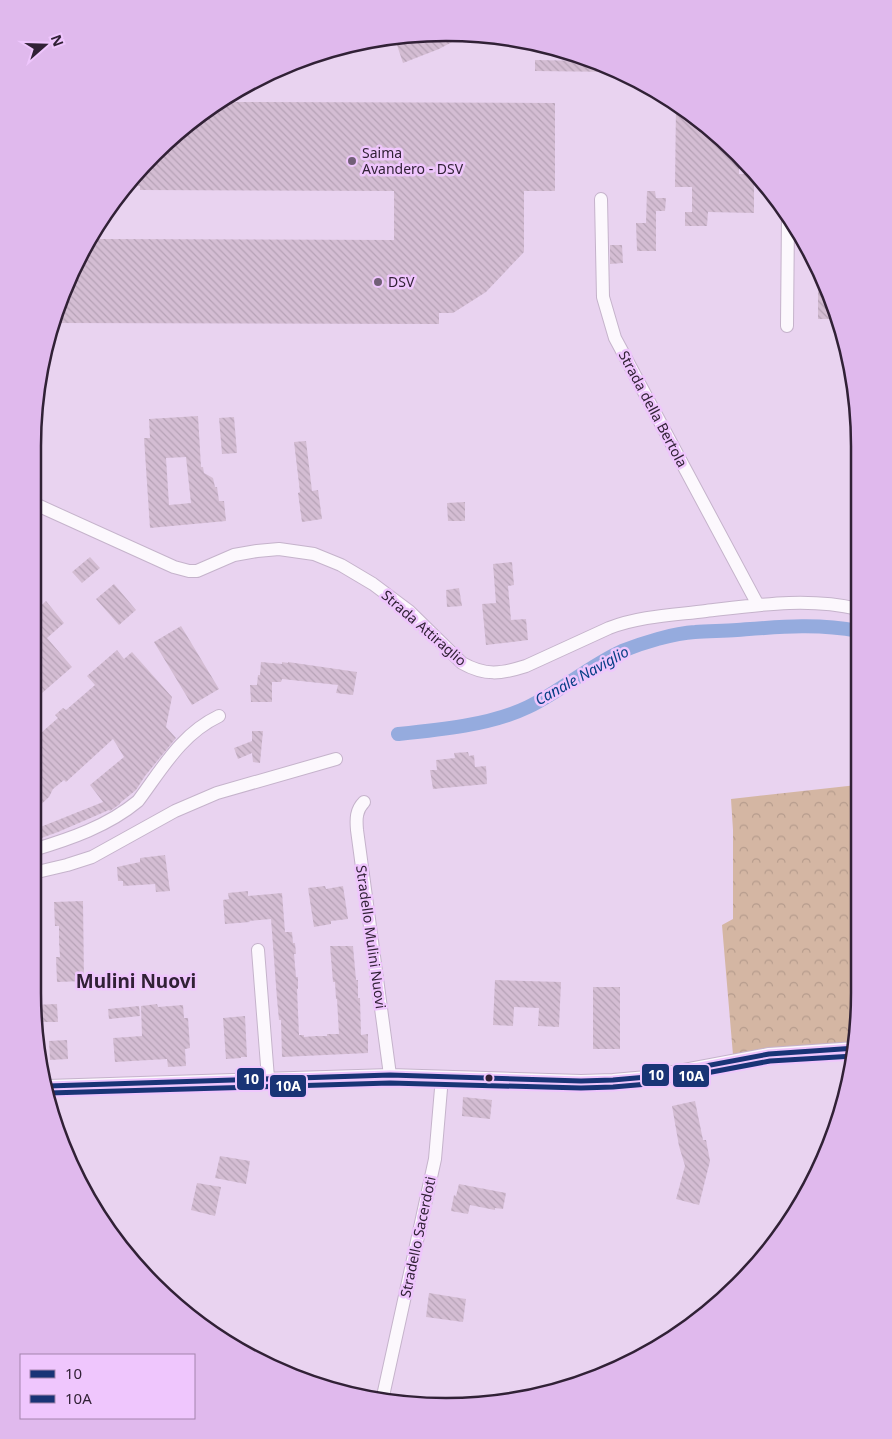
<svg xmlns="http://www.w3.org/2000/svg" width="892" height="1439" font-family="'Noto Sans',sans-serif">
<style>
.forest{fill:url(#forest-crowns)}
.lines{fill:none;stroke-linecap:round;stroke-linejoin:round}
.canal{stroke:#95abde;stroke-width:14}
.building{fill:url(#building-back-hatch);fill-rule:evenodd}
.minor-casing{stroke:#c5b3cb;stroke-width:14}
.minor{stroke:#fcf8fd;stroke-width:12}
.bus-1-casing{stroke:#efc6fd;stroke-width:9}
.bus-2-casing{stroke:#efc6fd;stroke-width:9}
.bus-1{stroke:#193476;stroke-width:5}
.bus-2{stroke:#193476;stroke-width:5}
.poi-dot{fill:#715f77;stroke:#efc6fd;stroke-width:2}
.bus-dot{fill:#312136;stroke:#efc6fd;stroke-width:2}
.labels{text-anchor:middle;stroke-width:5;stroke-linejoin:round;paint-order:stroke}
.poi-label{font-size:14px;fill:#312136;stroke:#efc6fd;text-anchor:start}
.street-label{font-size:14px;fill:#312136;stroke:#efc6fd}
.water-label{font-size:15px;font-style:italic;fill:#083f86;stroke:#efc6fd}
.district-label{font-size:19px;font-weight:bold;fill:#312136;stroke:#efc6fd}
.rim{fill:none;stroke:#312136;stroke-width:2.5}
.line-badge{stroke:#efc6fd;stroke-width:2}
.badge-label{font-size:14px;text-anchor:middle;font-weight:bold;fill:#fff}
</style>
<defs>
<pattern id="forest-crowns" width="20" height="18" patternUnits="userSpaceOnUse" patternTransform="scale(1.25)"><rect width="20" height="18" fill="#d4b6a3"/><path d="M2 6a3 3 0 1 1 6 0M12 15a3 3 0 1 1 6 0" fill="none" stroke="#b69c8d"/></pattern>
<pattern id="building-back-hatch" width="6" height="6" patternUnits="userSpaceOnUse" patternTransform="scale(1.25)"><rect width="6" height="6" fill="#d4bdd3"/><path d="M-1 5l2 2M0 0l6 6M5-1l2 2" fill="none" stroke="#b6a2b6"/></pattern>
</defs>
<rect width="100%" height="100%" fill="#e9d3f0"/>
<path class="forest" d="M857 785 856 1042 765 1048 733 1055 722 925 733 919V830L731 799Z"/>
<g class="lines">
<path class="canal" d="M398 734C439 730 491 725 528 707 561 691 589 666 622 651 642 643 674 633 695 632 709 631 723 631 737 630 777 627 818 623 858 631"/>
</g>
<path class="building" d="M469 33 439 49 403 63 394 36Z
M535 60 591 61 617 71V72L535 71Z
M219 102 555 103V191H524V252L486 292 453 313H439V324L54 323 64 288 92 239 394 240V191L140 190V186H125L173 135Z
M676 105 697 118 739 156V174H754V213L708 212 707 226H685V212H692V187H675Z
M647 191H655L656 198H666L665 211H656V251H637L636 223H646Z
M610 245H622L623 263 610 264Z
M818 271 838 313 839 319H818Z
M198 416 201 467H203L204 473 213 478 215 487H217L219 501H224L226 521 150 528 144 438H150L149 419ZM186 457 191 503 169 505 166 458Z
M234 417 237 453 222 454 219 418Z
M306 441 312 491 318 490 322 519 302 522 298 493 300 492 294 442Z
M465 502V521H448L447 503Z
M90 557 100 568 82 583 72 572Z
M512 562 514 585 508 586 511 620 526 619 528 640 486 645 482 604 496 603 493 564Z
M114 584 136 610 119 625 96 599Z
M459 588 462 606 447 607 446 590Z
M46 601 64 623 47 638 72 667 34 700 35 611Z
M181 626 219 689 192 705 154 642Z
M117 650 124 659 132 652 172 697 166 727 176 738 145 776 136 790 120 803V804L110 811 109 810 58 832 33 841V830L103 802 90 785 124 757 113 739 66 782 64 780 53 789 49 797 34 811V739L58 718 55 715 63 708 66 710 95 685 87 676Z
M261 662 282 664V662L288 663V662L357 672 353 695 336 693 338 685 282 679 281 682H272V702H251L250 685H257L258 675H260Z
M252 731H263L260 763 253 762 252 753 238 759 234 748 252 741Z
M468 752 469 756 474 755 475 767 486 766 487 784 433 789 430 770H437L436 760 455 758 454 753Z
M165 855 170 891 156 892 155 884 123 886V881H118L117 867 140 862V858Z
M325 886 326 889 343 886 348 919 331 921V924L314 927 308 888Z
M248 891V896L282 893 285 932H292L293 943H295L296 954H294L296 977H298V989H297L299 1035H304V1037L316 1036H327V1034H339L337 999H336L335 982H333L330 946H353L356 980H358V998H360L361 1035 368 1034V1053L282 1057 281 1020H279L277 999 271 919 249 921 250 922 225 924 223 900 229 899 228 893Z
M83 901 84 981 57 982 56 957H60L59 942V926H55L54 902Z
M495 980 561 982 559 1027 538 1026 539 1008 514 1007 513 1026 493 1025Z
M593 987H620V1049H593Z
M57 1004 58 1022H37L34 1005Z
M157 1004 158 1007 183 1005 184 1018H188L190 1048 185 1049 186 1066 168 1067 167 1059 115 1062 113 1038 142 1036 141 1006Z
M139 1006 140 1016 109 1019 108 1009Z
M245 1016 247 1057H241V1058L226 1059 223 1018Z
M67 1040 68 1059 50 1060 49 1041Z
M463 1097 492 1100 490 1119 462 1116Z
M695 1101 703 1140H706L710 1161 699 1205 676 1199 685 1166 679 1146 672 1106Z
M220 1156 250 1161 246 1184 215 1178Z
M197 1183 221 1187 215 1216 191 1210Z
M459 1184 506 1193 503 1209 495 1208V1210L470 1205 468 1214 451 1211 454 1195 456 1196Z
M429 1293 466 1299 463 1322 426 1317Z"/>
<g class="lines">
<defs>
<path id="minor" d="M601 199 603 297 615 338 758 605
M787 326 788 217
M35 504 174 567 189 571H197L234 555 257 551 279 549 314 554 341 565 373 584 409 611 462 663C485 676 501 674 526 666L609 628C640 616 674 615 706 611 757 605 808 597 858 609
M364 802C356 810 356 819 357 830L390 1075
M33 850C70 839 108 826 138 801 162 769 181 734 219 716
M33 873 67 865 92 857 175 811 217 793 336 759
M258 950 268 1078
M48 1086 390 1075 581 1081 613 1080 647 1077 769 1054 856 1048
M383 1396 435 1159 442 1077"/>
</defs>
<use href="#minor" class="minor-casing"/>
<use href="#minor" class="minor"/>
<defs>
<path id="bus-1" d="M48 1086 390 1075 581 1081 613 1080 647 1077 769 1054 856 1048"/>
<path id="bus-2" d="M49 1093 390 1083 581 1088 613 1087 648 1084 770 1061 854 1056"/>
</defs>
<use href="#bus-1" class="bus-1-casing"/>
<use href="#bus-2" class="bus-2-casing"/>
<use href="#bus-1" class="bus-1"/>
<use href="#bus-2" class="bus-2"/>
</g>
<g class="poi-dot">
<circle cx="352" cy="161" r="5"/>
<circle cx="378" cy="282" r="5"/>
</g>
<circle class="bus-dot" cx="489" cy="1078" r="4.5"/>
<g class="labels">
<g class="poi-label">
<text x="362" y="158">Saima<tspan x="362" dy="16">Avandero - DSV</tspan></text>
<text x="388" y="287">DSV</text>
</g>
<g class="street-label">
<text transform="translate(653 409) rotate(62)" y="5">Strada della Bertola</text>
<text transform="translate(424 628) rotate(41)" y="5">Strada Attiraglio</text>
<text transform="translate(371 937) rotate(82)" y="5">Stradello Mulini Nuovi</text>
<text transform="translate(418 1237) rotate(-78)" y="5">Stradello Sacerdoti</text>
</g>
<g class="water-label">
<text transform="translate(582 676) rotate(-29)" y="5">Canale Naviglio</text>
</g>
<g class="district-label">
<text x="136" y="988">Mulini Nuovi</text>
</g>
</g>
<path d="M0 0H892V1439H0ZM446 41H446A405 405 0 0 1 851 446V993A405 405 0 0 1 446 1398H446A405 405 0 0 1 41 993V446A405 405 0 0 1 446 41Z" fill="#e0b9ed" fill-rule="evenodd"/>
<path class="rim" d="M446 41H446A405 405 0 0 1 851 446V993A405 405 0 0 1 446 1398H446A405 405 0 0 1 41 993V446A405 405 0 0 1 446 41Z"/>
<g class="line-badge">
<rect x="641" y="1063" width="29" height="24" rx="5" fill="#193476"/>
<rect x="672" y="1064" width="38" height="24" rx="5" fill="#193476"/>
<rect x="236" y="1067" width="29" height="24" rx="5" fill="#193476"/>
<rect x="269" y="1074" width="38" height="24" rx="5" fill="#193476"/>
</g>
<g class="badge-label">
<text x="656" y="1080">10</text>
<text x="691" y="1081">10A</text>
<text x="251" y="1084">10</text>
<text x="288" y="1091">10A</text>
</g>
<rect x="20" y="1354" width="175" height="65" fill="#efc6fd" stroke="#a384ad"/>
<rect x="30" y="1370" width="25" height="8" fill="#193476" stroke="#a384ad"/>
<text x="65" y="1379" font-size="15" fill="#312136">10</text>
<rect x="30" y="1395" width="25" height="8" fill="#193476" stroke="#a384ad"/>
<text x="65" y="1404" font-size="15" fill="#312136">10A</text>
<g transform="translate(45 45) rotate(70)" stroke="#efc6fd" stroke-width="4" paint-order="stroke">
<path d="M0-4L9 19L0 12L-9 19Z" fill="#312136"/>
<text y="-8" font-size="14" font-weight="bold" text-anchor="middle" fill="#312136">N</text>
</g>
</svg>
